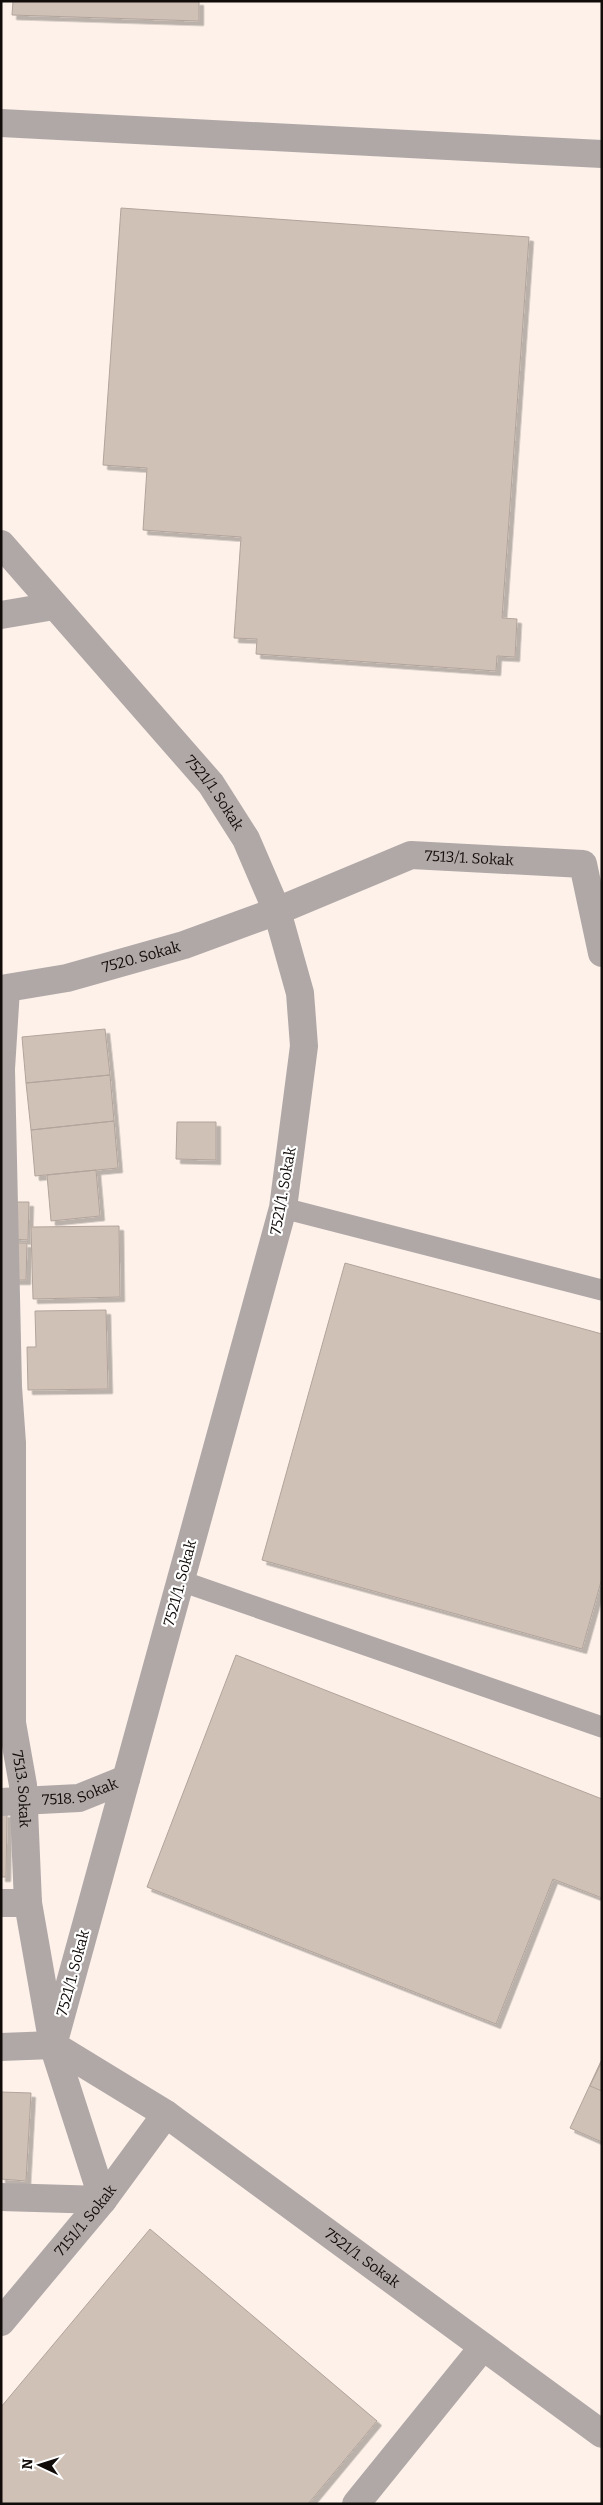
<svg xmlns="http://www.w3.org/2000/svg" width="603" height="2505" font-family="Bitter,serif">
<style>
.building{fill:#d0c1b7;stroke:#b2a49b;filter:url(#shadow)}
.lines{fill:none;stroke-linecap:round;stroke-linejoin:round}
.lane{stroke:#b0a8a7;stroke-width:21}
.street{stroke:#b0a8a7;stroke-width:28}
.labels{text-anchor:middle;stroke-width:4.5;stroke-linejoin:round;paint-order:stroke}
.street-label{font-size:15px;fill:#110c09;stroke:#fff}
</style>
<defs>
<filter id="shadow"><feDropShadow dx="4.5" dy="4.5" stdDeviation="0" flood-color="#0004"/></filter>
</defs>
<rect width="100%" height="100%" fill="#fdf1e9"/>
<path class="building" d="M13 1H199V21L12 15Z
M121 208 529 237 502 618 517 619 515 657 497 656 496 671 256 654 257 639 234 638 241 537 143 530 147 468 103 465Z
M105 1029 110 1075 26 1083 22 1037Z
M110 1075 114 1121 31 1130 26 1083Z
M114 1121 118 1168 35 1176 31 1130Z
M177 1122H216V1160L176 1159Z
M96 1170 100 1216 51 1221 47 1175Z
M15 1202H29L28 1240 13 1239Z
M119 1226 120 1297 33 1299 31 1227Z
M13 1243H27L26 1280H11Z
M345 1263 602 1334V1578L582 1649 262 1560Z
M106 1310 108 1389 28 1390 27 1347H36L35 1311Z
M236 1655 602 1799V1898L553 1879 496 2024 147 1887Z
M1 1813H7L6 1877H1Z
M602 2059V2142L570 2128Z
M602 2061V2091L590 2086Z
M1 2092 31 2093 26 2181 1 2179Z
M150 2229 377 2421 308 2504H1V2407Z"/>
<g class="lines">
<path class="lane" d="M283 1208 602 1290
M181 1581 602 1727"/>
<g class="street">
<path d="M1 123 602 154"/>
<path id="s1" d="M1 544 211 784 246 839 277 911 300 993 304 1046 283 1208 53 2045 166 2114 602 2434"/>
<path d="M1 615 54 606"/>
<path id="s2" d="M1 989 67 978 184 945 277 911 411 855 583 864 602 953"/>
<path d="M1 1069 6 989"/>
<path id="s3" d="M1 1070 8 1387 12 1443V1723L23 1785 28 1903 53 2045 103 2200 1 2197"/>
<path id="s4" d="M1 1802 79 1798 126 1779"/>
<path d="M1 1903H28"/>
<path d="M1 2047 53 2045"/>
<path id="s5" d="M1 2322 103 2200 166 2114"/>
<path d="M356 2504 483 2347"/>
</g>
</g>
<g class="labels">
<g class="street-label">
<text dy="5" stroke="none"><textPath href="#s1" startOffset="328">7521/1. Sokak</textPath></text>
<text dy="5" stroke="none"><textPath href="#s2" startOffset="491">7513/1. Sokak</textPath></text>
<text dy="5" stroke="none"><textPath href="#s2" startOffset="144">7520. Sokak</textPath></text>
<text transform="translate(283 1191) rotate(-80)" y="5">7521/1. Sokak</text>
<text transform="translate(180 1583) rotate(-75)" y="5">7521/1. Sokak</text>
<text dy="5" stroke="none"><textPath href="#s3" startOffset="720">7513. Sokak</textPath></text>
<text dy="5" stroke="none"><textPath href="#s4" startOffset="80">7518. Sokak</textPath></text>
<text transform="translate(73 1973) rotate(-75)" y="5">7521/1. Sokak</text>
<text dy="5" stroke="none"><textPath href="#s5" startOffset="132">7151/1. Sokak</textPath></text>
<text dy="5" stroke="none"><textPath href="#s1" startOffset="2008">7521/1. Sokak</textPath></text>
</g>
</g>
<rect width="603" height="2505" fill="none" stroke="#110c09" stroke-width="5"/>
<g transform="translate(40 2465) rotate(274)" stroke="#ffffff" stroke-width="4" paint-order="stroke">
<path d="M0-4L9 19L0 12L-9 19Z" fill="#110c09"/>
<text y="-8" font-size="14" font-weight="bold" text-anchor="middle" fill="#110c09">N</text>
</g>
</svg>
